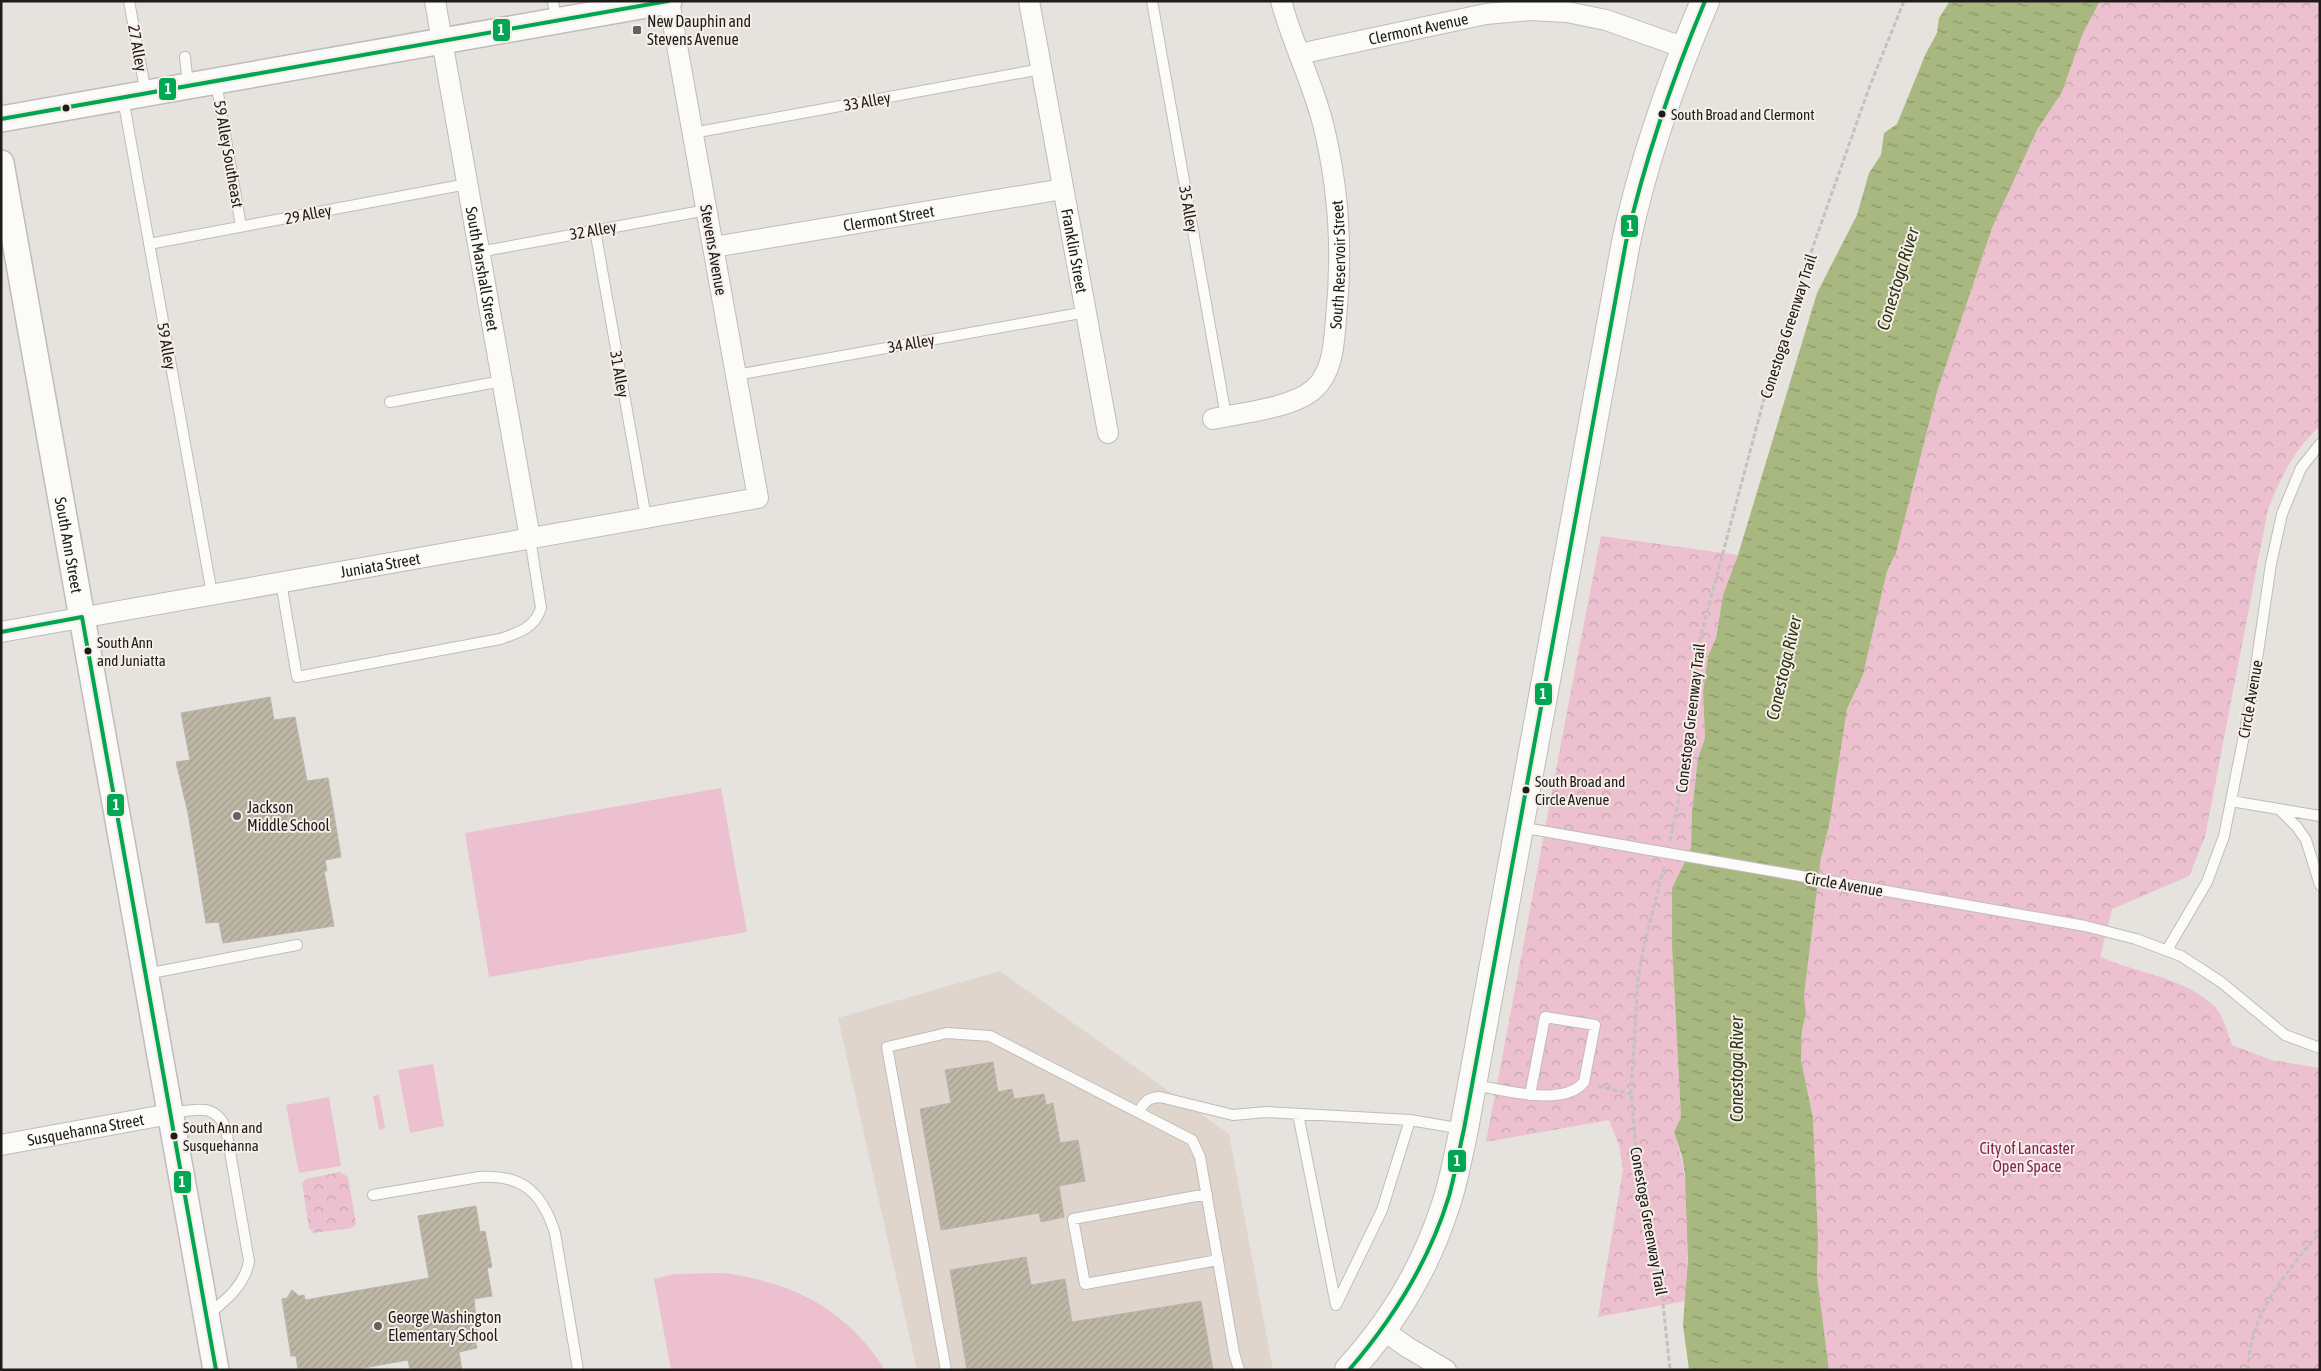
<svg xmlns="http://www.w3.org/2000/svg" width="2321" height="1371" font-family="'Asap Condensed',sans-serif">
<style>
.built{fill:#dfd5cd}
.green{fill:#ecc0ce}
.park{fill:url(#park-crowns)}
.water{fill:url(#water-ripples)}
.building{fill:url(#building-hatch);stroke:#b7b5b2}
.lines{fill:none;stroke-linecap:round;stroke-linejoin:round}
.service-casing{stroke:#c0bcb9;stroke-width:12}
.minor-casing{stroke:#c0bcb9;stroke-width:22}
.tertiary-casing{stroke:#c0bcb9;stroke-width:28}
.secondary-casing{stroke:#c0bcb9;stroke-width:30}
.path{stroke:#c4c1c0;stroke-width:3;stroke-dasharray:5 2.5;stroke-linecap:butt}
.service{stroke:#fbfbfa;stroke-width:10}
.minor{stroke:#fbfbfa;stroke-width:20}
.tertiary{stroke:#fbfbfa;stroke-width:25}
.secondary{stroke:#fbfbfa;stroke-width:28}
.service-bridge-casing{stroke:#c0bcb9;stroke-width:12;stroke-linecap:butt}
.service-bridge{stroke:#fbfbfa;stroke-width:10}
.bus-1-casing{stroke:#f6eee8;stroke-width:8}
.bus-1{stroke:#00a651;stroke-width:4}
.poi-dot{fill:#64615e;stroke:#f6eee8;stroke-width:2}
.bus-dot{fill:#1e1b19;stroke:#f6eee8;stroke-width:2}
.labels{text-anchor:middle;stroke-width:4;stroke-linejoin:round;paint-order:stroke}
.bus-label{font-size:15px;fill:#1e1b19;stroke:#f6eee8;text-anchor:start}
.poi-label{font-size:16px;fill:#1e1b19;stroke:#f6eee8;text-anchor:start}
.street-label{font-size:16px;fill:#1e1b19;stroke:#f6eee8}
.park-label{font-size:16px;fill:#832352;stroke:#f6eee8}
.water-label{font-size:18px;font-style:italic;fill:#2c3614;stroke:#f6eee8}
.line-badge{stroke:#f6eee8;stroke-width:2}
.badge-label{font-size:14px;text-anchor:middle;font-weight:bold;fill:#fff}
</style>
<defs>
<pattern id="park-crowns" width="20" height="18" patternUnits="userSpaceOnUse" patternTransform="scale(1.25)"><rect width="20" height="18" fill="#ecc0ce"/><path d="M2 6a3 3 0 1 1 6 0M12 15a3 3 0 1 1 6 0" fill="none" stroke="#caa4b0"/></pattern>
<pattern id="water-ripples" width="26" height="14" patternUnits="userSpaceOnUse" patternTransform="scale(1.25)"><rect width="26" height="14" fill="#a8b880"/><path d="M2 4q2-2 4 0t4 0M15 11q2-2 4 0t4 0" fill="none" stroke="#889568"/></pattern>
<pattern id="building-hatch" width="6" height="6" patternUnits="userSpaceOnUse" patternTransform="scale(1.25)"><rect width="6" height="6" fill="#beb7a5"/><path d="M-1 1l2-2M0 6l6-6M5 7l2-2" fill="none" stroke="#a39d8d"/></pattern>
</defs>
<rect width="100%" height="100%" fill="#e6e2de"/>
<path class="built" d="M1000 971 1229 1134 1273 1370H917L838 1018Z"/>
<path class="green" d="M721 788 747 932 489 977 465 833Z
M433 1064 444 1126 410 1133 398 1070Z
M379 1095 385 1128 379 1130 373 1096Z
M329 1097 341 1166 299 1173 286 1105Z
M723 1273C792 1282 847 1309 885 1370H671L654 1279 675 1274Z"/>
<path class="park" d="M2100 1H2320V426C2293 451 2282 475 2268 509L2205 837 2189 876 2112 909 2100 957C2137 973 2183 977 2214 1006 2223 1015 2228 1033 2232 1045L2271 1060 2320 1068V1370H1829L1817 1276 1818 1238 1813 1118 1801 1060 1802 1030 1806 1014 1804 995 1821 858 1829 826 1847 709 1863 675 1887 571 1896 552 1937 392 1992 228 2037 130 2062 92 2083 33Z
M1601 536 1738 555 1723 595 1716 638 1708 656 1703 691 1705 738 1698 758 1692 811 1691 849 1672 888V946L1681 1117 1674 1132C1692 1186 1689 1245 1685 1301L1598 1317 1623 1170 1619 1145 1609 1120 1486 1142C1525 940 1561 738 1601 536Z
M340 1172 348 1177 356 1224 352 1228 313 1233 309 1228 302 1183 306 1179Z"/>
<path class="water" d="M1950 1H2100L2083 33 2062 92 2037 130 1992 228 1937 392 1896 553 1887 571 1863 675 1847 709 1829 826 1821 858 1804 995 1806 1014 1802 1030 1801 1060 1813 1118 1818 1238 1817 1276 1829 1370H1689L1683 1325 1688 1259 1685 1175 1682 1156 1674 1132 1681 1117 1672 946V888L1691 849 1692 811 1698 758 1705 738 1703 691 1708 656 1716 638 1723 595 1738 555 1817 293 1857 215 1869 173 1881 155 1884 133 1897 124 1926 53 1937 33 1939 18Z"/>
<path class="building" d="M270 697 274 720 295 717 307 781 328 778 341 857 325 860 327 871H324L334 926 223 943 219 922 206 923 188 813 176 762 190 760 181 713Z
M993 1062 998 1092 1012 1089 1014 1099 1044 1094 1046 1105 1053 1103 1060 1143 1078 1140 1085 1181 1059 1186 1064 1217 1041 1222 1039 1213 941 1230 920 1109 951 1103 945 1070Z
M476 1206 480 1232 485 1231 492 1267 487 1268 492 1296 474 1299 478 1340H475L477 1348 459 1352 462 1370H410L408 1360 352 1370H298L296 1356H291L282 1299 287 1298 292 1290 299 1296 304 1295 305 1300 429 1278 418 1216Z
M1026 1257 1031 1285 1065 1279 1072 1322 1201 1301 1213 1370H967L950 1270Z"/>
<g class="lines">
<defs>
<path id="service" d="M129 1 146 94
M553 1 556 20
M1152 1 1226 416
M185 57 188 86
M216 82 241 226
M123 98 212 594
M693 133 1041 69
M595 230 646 518
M149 244 467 184
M479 252 707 210
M736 375 1086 312
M390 402 502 381
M281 582 297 677 500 639C518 633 535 628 541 608L530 538
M2231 801 2320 816
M2280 810 2297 827 2306 840 2320 885
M1520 827 1650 850
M1841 883 2085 926 2136 939 2181 956 2221 982 2285 1035 2320 1048
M2167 950 2207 882 2224 836 2251 700 2271 564 2282 514 2301 468 2320 444
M146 974 297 945
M1473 1085C1502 1089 1563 1108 1584 1082L1595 1025 1545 1017 1530 1095
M1139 1111C1145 1101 1148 1098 1160 1097L1233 1115 1266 1112 1410 1120 1463 1129
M171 1113C195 1110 215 1102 226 1129L249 1261C245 1285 226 1300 209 1314
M1298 1114 1336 1305 1382 1210 1410 1120
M1207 1194 1073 1219 1085 1284 1218 1260
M373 1195 479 1177C522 1174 542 1192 555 1233L578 1370
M946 1370 887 1047 947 1033 990 1036 1192 1140 1200 1157 1234 1353 1239 1370"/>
<g id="minor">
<path id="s1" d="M435 1 530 538"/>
<path id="s2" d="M1029 1 1108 433"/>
<path id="s3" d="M1299 54 1486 14 1530 10 1567 12 1606 20 1685 48"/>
<path id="s4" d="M713 247 1063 189"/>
<path id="s5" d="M1213 419C1241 413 1293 408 1314 389 1333 372 1334 343 1336 319 1343 251 1339 186 1322 120 1311 79 1292 42 1281 1"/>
<path id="s6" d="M1 632 758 498 669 1"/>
<path id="s7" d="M1 1145 170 1114"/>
<path d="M1383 1330 1407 1347 1446 1370"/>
</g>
<g id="tertiary">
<path d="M1 119 669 1"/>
<path id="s8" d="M1 163 216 1370"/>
</g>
<path id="secondary" d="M1349 1370C1393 1322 1425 1269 1445 1207 1454 1182 1458 1155 1464 1129L1626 242C1644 158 1671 81 1705 1"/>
</defs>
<use href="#service" class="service-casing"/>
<use href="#minor" class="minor-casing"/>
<use href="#tertiary" class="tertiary-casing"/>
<use href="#secondary" class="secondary-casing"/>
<path class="path" d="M1670 841 1689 752V712L1694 661 1779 343 1869 88 1904 1
M1664 867 1644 945 1638 979 1631 1094 1638 1171 1662 1295 1670 1370
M1598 1086 1631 1094
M2248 1370C2250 1312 2285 1275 2320 1232"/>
<use href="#service" class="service"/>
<use href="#minor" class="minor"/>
<use href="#tertiary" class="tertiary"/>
<use href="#secondary" class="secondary"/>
<defs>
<path id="service-bridge" d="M1650 850 1841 883"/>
</defs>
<use href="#service-bridge" class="service-bridge-casing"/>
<use href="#service-bridge" class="service-bridge"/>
<defs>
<path id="bus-1" d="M1 119 668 1
M82 617 216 1370
M1 632 82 617
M1349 1370C1394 1318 1429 1262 1449 1196 1455 1174 1459 1151 1464 1129L1626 242C1645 159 1672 80 1705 1"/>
</defs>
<use href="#bus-1" class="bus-1-casing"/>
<use href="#bus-1" class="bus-1"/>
</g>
<g class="poi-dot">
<rect x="632" y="25" width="10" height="10" rx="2.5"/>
<circle cx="237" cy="816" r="5"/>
<circle cx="378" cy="1326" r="5"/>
</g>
<g class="bus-dot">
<circle cx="66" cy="108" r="4.5"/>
<circle cx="1662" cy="114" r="4.5"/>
<circle cx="88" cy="651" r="4.5"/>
<circle cx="1526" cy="790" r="4.5"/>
<circle cx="174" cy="1136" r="4.5"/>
</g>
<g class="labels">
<g class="bus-label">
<text x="1671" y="120">South Broad and Clermont</text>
<text x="97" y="648">South Ann<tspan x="97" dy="18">and Juniatta</tspan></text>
<text x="1535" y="787">South Broad and<tspan x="1535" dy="18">Circle Avenue</tspan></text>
<text x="183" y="1133">South Ann and<tspan x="183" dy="18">Susquehanna</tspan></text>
</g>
<g class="poi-label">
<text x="647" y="27">New Dauphin and<tspan x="647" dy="18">Stevens Avenue</tspan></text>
<text x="247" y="813">Jackson<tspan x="247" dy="18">Middle School</tspan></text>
<text x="388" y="1323">George Washington<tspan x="388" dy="18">Elementary School</tspan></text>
</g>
<g class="street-label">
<text dy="6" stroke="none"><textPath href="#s3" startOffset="122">Clermont Avenue</textPath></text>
<text transform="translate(138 48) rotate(80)" y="6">27 Alley</text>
<text transform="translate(867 101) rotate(-10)" y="6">33 Alley</text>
<text transform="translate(229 154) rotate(80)" y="6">59 Alley Southeast</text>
<text transform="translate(1189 209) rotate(80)" y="6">35 Alley</text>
<text transform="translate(308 214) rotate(-11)" y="6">29 Alley</text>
<text dy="6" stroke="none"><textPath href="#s4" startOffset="178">Clermont Street</textPath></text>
<text transform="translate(593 230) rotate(-10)" y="6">32 Alley</text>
<text transform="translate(714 250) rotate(80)" y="6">Stevens Avenue</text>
<text dy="6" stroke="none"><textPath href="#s2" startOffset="254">Franklin Street</textPath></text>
<text dy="6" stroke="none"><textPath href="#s5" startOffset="236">South Reservoir Street</textPath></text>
<text dy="6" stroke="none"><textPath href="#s1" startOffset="272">South Marshall Street</textPath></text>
<text transform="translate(1788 326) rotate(-72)" y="6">Conestoga Greenway Trail</text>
<text transform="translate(911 343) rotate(-10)" y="6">34 Alley</text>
<text transform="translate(167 346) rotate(80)" y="6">59 Alley</text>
<text transform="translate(620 374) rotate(80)" y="6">31 Alley</text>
<text dy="6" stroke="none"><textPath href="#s8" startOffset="388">South Ann Street</textPath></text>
<text dy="6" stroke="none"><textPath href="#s6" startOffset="385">Juniata Street</textPath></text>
<text transform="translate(2250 699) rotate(-80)" y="6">Circle Avenue</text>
<text transform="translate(1690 718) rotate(-83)" y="6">Conestoga Greenway Trail</text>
<text transform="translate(1844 884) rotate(10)" y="6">Circle Avenue</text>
<text dy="6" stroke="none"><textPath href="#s7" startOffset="86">Susquehanna Street</textPath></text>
<text transform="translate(1649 1221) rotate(80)" y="6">Conestoga Greenway Trail</text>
</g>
<g class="park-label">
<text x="2027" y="1154">City of Lancaster<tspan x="2027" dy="18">Open Space</tspan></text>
</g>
<g class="water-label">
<text transform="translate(1898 279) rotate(-73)" y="6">Conestoga River</text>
<text transform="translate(1784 668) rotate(-77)" y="6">Conestoga River</text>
<text transform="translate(1737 1069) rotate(-90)" y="6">Conestoga River</text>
</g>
</g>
<g class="line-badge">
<rect x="492" y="18" width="19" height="24" rx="5" fill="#00a651"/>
<rect x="158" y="77" width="19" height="24" rx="5" fill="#00a651"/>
<rect x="1620" y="214" width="19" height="24" rx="5" fill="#00a651"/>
<rect x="1534" y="682" width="19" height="24" rx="5" fill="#00a651"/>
<rect x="106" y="793" width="19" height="24" rx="5" fill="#00a651"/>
<rect x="1447" y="1149" width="20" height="24" rx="5" fill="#00a651"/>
<rect x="173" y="1170" width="19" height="24" rx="5" fill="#00a651"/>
</g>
<g class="badge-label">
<text x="501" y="35">1</text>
<text x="168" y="94">1</text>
<text x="1630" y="231">1</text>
<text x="1543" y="699">1</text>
<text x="116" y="810">1</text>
<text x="1457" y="1166">1</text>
<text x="182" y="1187">1</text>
</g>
<rect width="2321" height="1371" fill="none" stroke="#1e1b19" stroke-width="5"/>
</svg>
